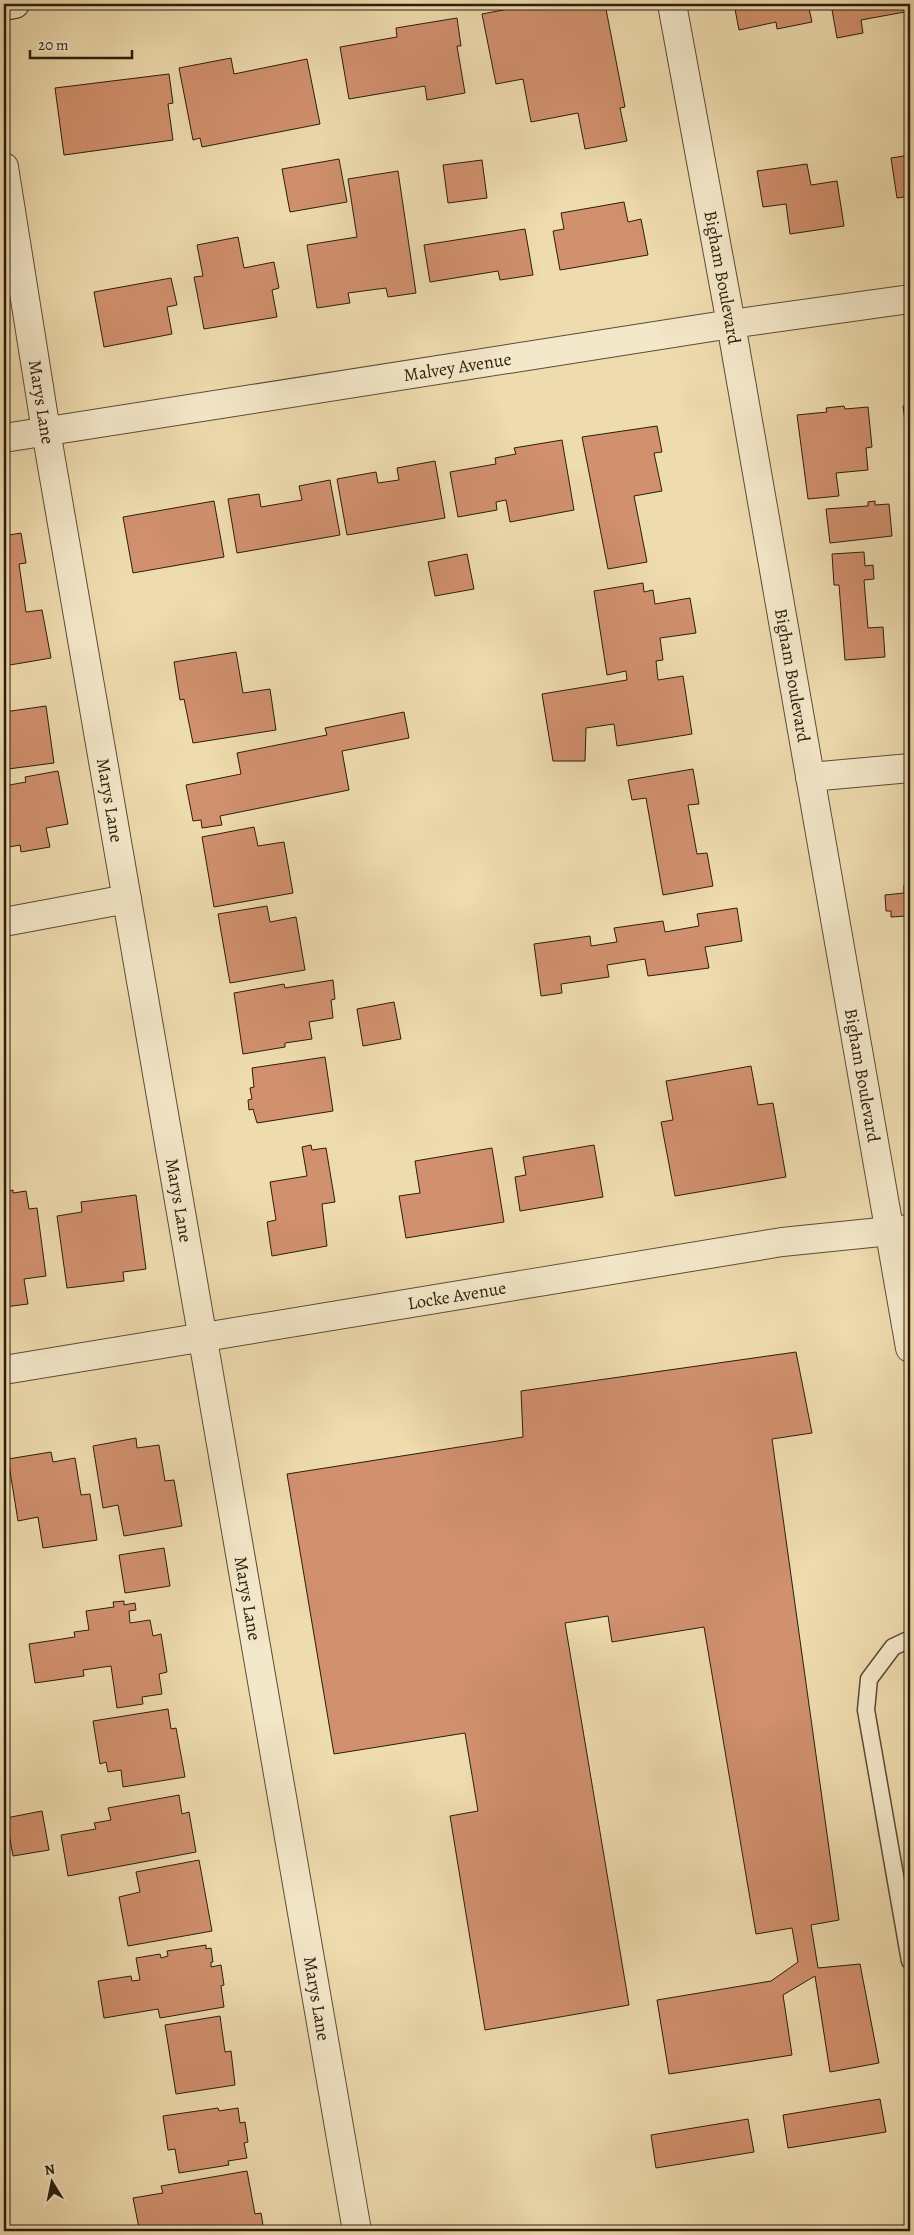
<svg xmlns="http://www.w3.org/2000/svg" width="914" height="2235" font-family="Alegreya,serif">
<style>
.building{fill:#d1906e;stroke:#2b1d0d}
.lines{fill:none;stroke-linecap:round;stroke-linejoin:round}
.lane-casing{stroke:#5c4c35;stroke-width:19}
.street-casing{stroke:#5c4c35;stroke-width:30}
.secondary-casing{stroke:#2b1d0d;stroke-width:30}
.lane{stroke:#f4e8ca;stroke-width:16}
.street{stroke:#f4e8ca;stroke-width:28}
.secondary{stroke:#f4e8ca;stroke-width:28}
.labels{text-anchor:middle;stroke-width:4.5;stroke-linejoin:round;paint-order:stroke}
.street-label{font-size:18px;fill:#2b1d0d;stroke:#f4e8ca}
</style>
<rect width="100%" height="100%" fill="#eedbae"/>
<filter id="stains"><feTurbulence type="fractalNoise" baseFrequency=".004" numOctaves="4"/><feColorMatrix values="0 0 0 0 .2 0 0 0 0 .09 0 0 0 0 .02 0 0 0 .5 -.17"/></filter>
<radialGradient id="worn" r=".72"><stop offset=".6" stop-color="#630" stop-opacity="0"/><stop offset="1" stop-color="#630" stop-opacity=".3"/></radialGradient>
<path class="building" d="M535 4H605L625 107 620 108 627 141 585 149 578 113 531 122 523 79 496 84 482 14Z
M734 4H808L812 22 777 29 776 22 739 30Z
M831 4H909L910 11 861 20 863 33 837 38Z
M457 18 461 46H457L465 93 427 100 425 86 349 99 340 47 397 37 396 28Z
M231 58 234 74 307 59 320 124 202 147 200 138 193 140 179 68Z
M169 74 173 103 168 104 173 140 64 155 55 88Z
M910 155V196L897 198 891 158Z
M339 159 347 202 290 212 282 169Z
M482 160 487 198 448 203 443 165Z
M807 164 811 185 837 181 844 226 790 234 786 204 763 207 757 171Z
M398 171 416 293 388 297 386 288 348 293 350 303 317 308 307 245 357 237 348 179Z
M624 202 628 222 641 219 648 255 560 270 553 231 564 229 561 213Z
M525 229 533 275 500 280 498 271 430 282 424 245Z
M238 237 244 268 274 262 279 288 272 290 277 317 204 329 194 277 203 276 197 245Z
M171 278 177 305 167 307 172 334 104 347 94 292Z
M910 405V428H906L903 406Z
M844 406 845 409 868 407 872 447 866 448 868 470 836 473 839 496 808 499 797 415 827 412 826 408Z
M657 426 662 452 654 453 662 491 634 496 647 562 608 569 582 437Z
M562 440 574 510 510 522 506 500 496 502 497 510 458 517 450 472 496 464 495 458 516 454 514 448Z
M435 461 445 518 347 535 337 479 376 472 378 483 399 480 397 468Z
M330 480 340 535 237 553 228 499 259 494 261 507 302 500 299 486Z
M214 501 224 557 133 573 123 517Z
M875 501V505L889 504 892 536 830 543 826 509 868 506V502Z
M21 533 26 563 19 564 26 612 42 610 51 658 4 666V536Z
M864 552 865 566 873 565 874 579 864 580 868 628 883 627 885 657 845 660 839 585H834L832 554Z
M467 554 474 589 435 596 428 562Z
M643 583 644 592 653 590 655 604 690 598 696 633 660 638 663 660 656 661 658 680 683 676 692 734 617 746 614 724 586 728 585 761H553L542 694 627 680 626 671 607 675 594 591Z
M236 652 243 693 270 689 276 730 193 743 184 699 180 700 174 662Z
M46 706 54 763 8 769 4 737V712Z
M404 712 409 738 342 751 349 790 220 816 222 825 202 828 201 820 193 821 186 785 241 774 237 753 327 735 325 728Z
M693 769 699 804 688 805 697 854 707 853 713 886 663 895 646 798 632 800 628 780Z
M58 771 68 824 46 828 50 847 21 852 20 845 9 847V843L4 844V786L26 782 25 777Z
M254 827 258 846 284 842 293 893 214 907 202 837Z
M904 885H910V941L908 942 906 916 891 917V911H886L885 895 904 893Z
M267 906 270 922 296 917 305 970 230 983 218 914Z
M737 908 742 941 705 947 709 968 648 976 645 959 607 965 609 977 561 984 562 993 541 996 534 944 590 936 591 946 617 942 614 928 663 921 665 932 699 926 697 914Z
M333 980 335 999 331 1000 333 1018 309 1022 312 1039 285 1043V1047L243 1054 234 993 284 984 285 988Z
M394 1002 401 1039 363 1046 357 1009Z
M325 1057 333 1111 257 1123 253 1109 249 1110 248 1100 252 1099 250 1088 254 1087 252 1068Z
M751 1066 758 1105 773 1103 786 1177 675 1196 661 1122 673 1120 666 1081Z
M311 1145 312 1150 326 1148 335 1202 322 1204 327 1246 272 1256 267 1222 276 1220 270 1182 307 1176 302 1147Z
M594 1145 603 1197 520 1211 515 1177 526 1175 523 1157Z
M492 1148 504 1222 406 1238 399 1196 420 1193 415 1161Z
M13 1190V1193L26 1191 29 1209 37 1208 46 1276 24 1279 28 1304 4 1307V1192Z
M136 1195 146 1269 123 1272 124 1281 67 1288 57 1216 82 1212 81 1202Z
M796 1352 812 1433 772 1439 839 1920 811 1925 818 1968 860 1964 879 2063 830 2072 815 1976 783 1995 792 2055 669 2074 657 2000 771 1981 798 1962 792 1928 756 1934 704 1627 612 1642 608 1616 565 1623 629 2005 485 2030 450 1816 478 1811 465 1733 334 1754 287 1474 523 1437 521 1391Z
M136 1438 137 1448 159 1445 165 1481 174 1480 182 1526 124 1536 118 1505 103 1508 93 1446Z
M51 1452 53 1462 75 1458 81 1495 90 1494 97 1540 43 1548 38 1517 18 1521 8 1459Z
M164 1548 170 1586 125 1593 119 1555Z
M124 1601V1605L135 1603 136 1610 129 1611 130 1623 150 1620 153 1636 161 1634 167 1672 159 1674 162 1694 142 1697 143 1704 117 1708 111 1666 83 1670 84 1676 35 1683 29 1644 75 1637 74 1632 89 1630 86 1611 114 1607 113 1602Z
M168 1709 171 1729 176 1728 185 1777 123 1787 121 1770 108 1772 106 1762 100 1764 93 1721Z
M179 1795 182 1814 189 1812 196 1852 68 1876 61 1835 96 1829 94 1823 111 1820 108 1808Z
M42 1811 49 1850 13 1856 6 1818Z
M199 1860 212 1931 128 1946 119 1897 140 1892 136 1872Z
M206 1945V1949L211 1948 213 1962H211V1967L221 1965 224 1985 221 1986 224 2007 160 2018 158 2009 104 2018 98 1981 131 1976 132 1981 140 1980 136 1958 160 1954 161 1958 168 1956 167 1951Z
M220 2016 225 2052 231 2051 235 2085 176 2094 165 2025Z
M880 2099 886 2132 788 2148 783 2115Z
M218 2108 219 2111 238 2108 240 2123 245 2122 248 2142 244 2143 247 2158 228 2161 229 2165 179 2173 175 2149 168 2150 163 2116Z
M748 2119 754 2152 656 2168 651 2135Z
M247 2171 255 2214 261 2213 264 2231H136V2229L139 2228 133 2198 163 2193 161 2186Z"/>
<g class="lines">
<defs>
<path id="lane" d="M910 1639 893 1647 869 1679 866 1710 910 1961"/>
<g id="street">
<path id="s1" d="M672 4 731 324 910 1348"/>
<path id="s2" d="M4 167 46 431 357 2231"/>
<path id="s3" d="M4 438 731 324 910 299"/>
<path d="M810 777 910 768"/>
<path d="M4 922 127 899"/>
<path id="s4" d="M4 1370 782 1242 910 1229"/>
</g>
<path id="secondary" d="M4 6 15 4"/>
</defs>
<use href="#lane" class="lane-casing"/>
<use href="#street" class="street-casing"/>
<use href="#secondary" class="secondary-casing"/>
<use href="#lane" class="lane"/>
<use href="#street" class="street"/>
<use href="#secondary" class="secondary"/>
</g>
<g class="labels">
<g class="street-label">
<text dy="6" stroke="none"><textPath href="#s1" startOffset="278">Bigham Boulevard</textPath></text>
<text dy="6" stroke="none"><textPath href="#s3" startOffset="459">Malvey Avenue</textPath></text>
<text dy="6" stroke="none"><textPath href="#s2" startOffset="238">Marys Lane</textPath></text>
<text dy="6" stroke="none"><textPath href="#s1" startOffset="682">Bigham Boulevard</textPath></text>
<text dy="6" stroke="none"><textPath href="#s2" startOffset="642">Marys Lane</textPath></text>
<text dy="6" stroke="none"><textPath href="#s1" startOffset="1088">Bigham Boulevard</textPath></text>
<text dy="6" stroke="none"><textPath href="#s2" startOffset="1048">Marys Lane</textPath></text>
<text dy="6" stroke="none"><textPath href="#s4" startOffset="459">Locke Avenue</textPath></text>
<text dy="6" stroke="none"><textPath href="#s2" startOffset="1452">Marys Lane</textPath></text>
<text dy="6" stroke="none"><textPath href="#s2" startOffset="1858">Marys Lane</textPath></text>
</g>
</g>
<rect width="914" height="2235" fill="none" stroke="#eedbae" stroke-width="20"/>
<rect x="5" y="5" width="904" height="2225" fill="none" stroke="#2b1d0d" stroke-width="2.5"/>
<rect x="10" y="10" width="894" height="2215" fill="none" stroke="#2b1d0d"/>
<g transform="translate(52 2182) rotate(350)" stroke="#f4e8ca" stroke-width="4" paint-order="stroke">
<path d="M0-4L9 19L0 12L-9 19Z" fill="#2b1d0d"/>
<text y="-8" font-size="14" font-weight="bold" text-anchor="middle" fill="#2b1d0d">N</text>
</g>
<path d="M30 50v8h102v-8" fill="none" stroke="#2b1d0d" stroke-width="2.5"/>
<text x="38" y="50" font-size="15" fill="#2b1d0d" stroke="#f4e8ca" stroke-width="4" paint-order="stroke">20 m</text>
<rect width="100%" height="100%" filter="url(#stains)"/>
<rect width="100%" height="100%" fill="url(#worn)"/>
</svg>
